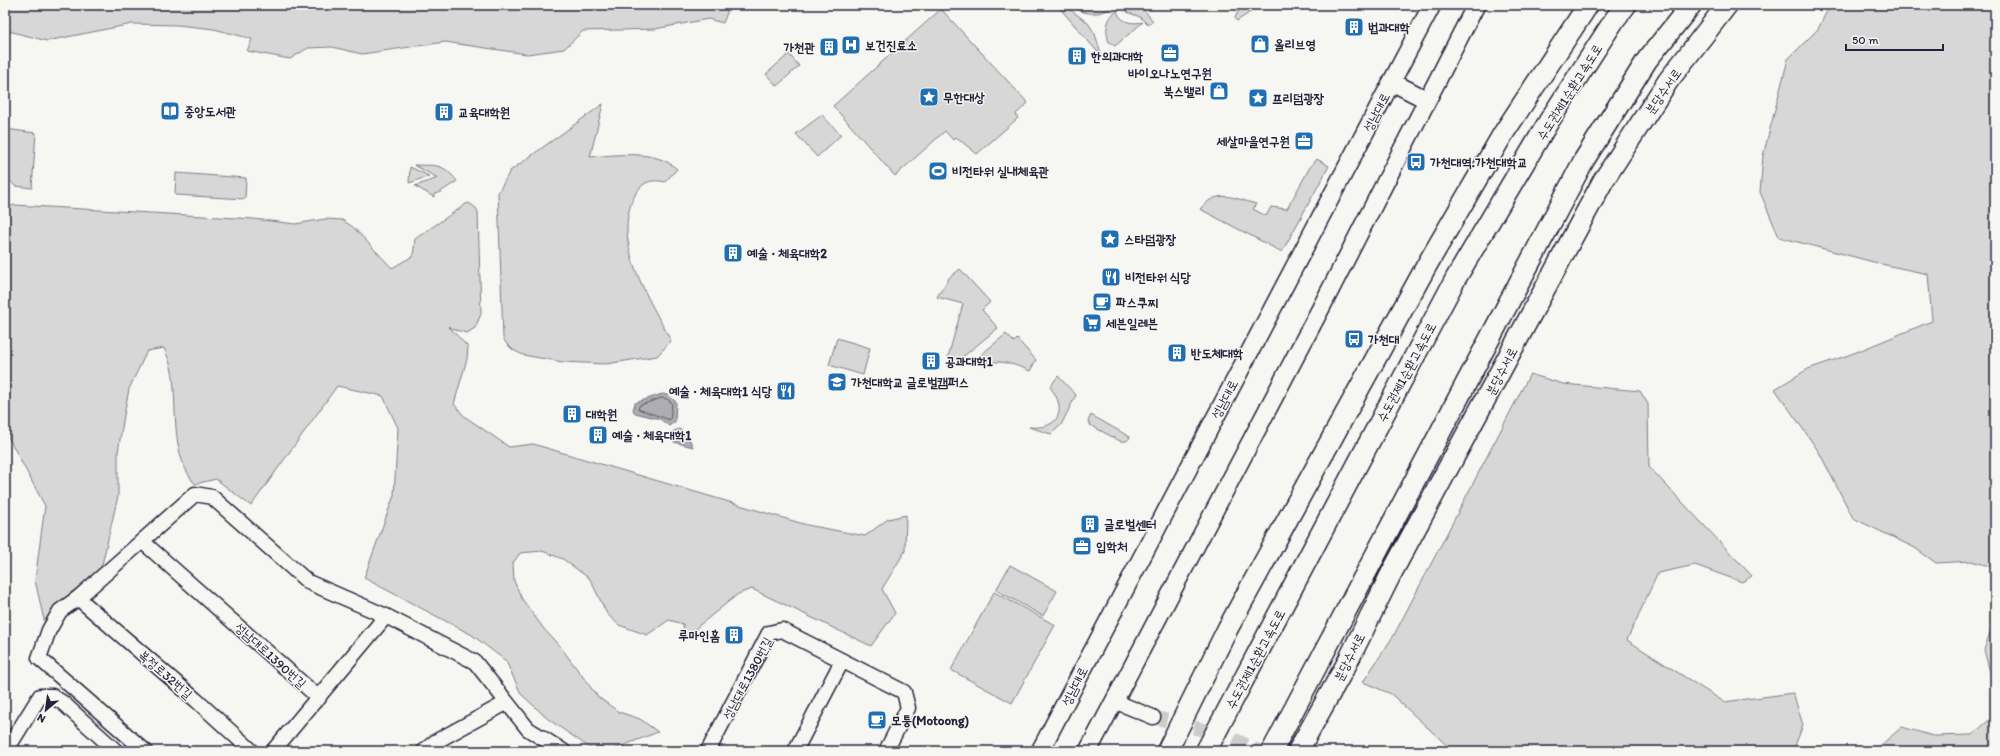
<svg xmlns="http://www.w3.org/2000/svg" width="2000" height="756" font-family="Itim,'Poor Story',sans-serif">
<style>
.green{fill:#d7d7d7;stroke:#7c7c89}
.water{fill:#adadb3;stroke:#757583}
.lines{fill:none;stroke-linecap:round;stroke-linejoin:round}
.shore{stroke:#5a5a6b;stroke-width:1}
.minor-tunnel{stroke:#cccccd;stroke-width:14;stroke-dasharray:14 7;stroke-linecap:butt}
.minor-casing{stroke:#22223b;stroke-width:17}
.major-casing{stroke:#22223b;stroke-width:20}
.highway-casing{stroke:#22223b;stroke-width:23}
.minor{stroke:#f6f6f2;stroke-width:14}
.major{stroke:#f6f6f2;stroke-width:17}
.highway{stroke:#f6f6f2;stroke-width:20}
.labels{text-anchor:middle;stroke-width:3;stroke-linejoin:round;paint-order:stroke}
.poi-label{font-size:13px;font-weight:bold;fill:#22223b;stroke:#f6f6f2;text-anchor:start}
.street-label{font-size:13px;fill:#22223b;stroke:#f6f6f2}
</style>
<rect width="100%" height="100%" fill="#f6f6f2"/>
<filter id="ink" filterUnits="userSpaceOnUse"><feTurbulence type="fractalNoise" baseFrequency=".025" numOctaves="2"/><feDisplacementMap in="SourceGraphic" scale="8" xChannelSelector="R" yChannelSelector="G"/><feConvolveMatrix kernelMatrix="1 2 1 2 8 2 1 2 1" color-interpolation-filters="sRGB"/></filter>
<g filter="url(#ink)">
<path class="green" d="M5 5H730L723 23 708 19 655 29 583 31 564 49 527 54 445 42 362 54 332 47 308 48 290 59 247 51 252 39 214 29 177 25 132 24 47 41 5 30Z
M1057 5H1064L1088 23 1095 34 1102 57Z
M1071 5H1115C1103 16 1083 16 1071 5Z
M1127 5H1148L1143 9 1153 21 1148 25 1140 17 1127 12Z
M1241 5H1255L1252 11 1237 21 1235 18Z
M1830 5H1995V691L1984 650 1994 621 1993 567 1971 561 1936 563 1915 548 1853 518 1819 452 1775 389 1808 369 1854 353 1932 321 1928 274 1881 264 1779 237 1760 192 1763 156 1788 59 1818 29Z
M941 9 1028 103 1016 114 1018 118 977 154 956 137 953 140 945 131 895 176 833 106Z
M1117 11C1121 23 1132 24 1143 22L1115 46 1109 42C1105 31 1106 18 1117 11Z
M789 54 799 66 777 86 766 74Z
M603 104 590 157C616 155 656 149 677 169L665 182C651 179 643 181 635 195 610 241 650 300 671 341L657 356 606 364 563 362 523 355 513 350 506 343 503 338 498 193 510 171Z
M822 115 841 135 817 157 796 134Z
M5 129 36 133 32 188 15 186C2 176 5 144 5 129Z
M1317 159 1329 166 1282 252 1200 209C1218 188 1233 198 1256 204L1253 209 1266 216 1271 207 1287 209 1310 167Z
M414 165C436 166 442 162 457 181L439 193 434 194V197L415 186 438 178Z
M410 167 429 176 409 183Z
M176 173 246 178 245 199 175 195Z
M469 203 476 208 478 212 481 314 475 328 467 333 455 330 448 326 468 347 467 359 454 404 464 416 509 447 533 444 807 525 865 536 888 519 906 515 905 551 882 589 895 613 871 646 752 589 738 594 685 637 683 624 669 620 647 635 619 625 607 614 590 579 563 559 542 551 520 553 513 563 514 581 522 599 544 629 562 649 598 697 619 712 640 719 658 732 609 751 593 750 548 719 521 694 506 661 472 635 364 578 394 495 398 428 383 396 337 386 251 506 216 479 195 484C171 455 177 413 173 377 172 368 168 357 164 348L147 351 129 389 124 415 118 452V496L101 569 68 595 46 629 35 580 45 506 5 431V209L14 205 254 219 295 224 325 219 342 220 353 227 392 268 413 256 415 239 466 204Z
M960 269 990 302 982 310 998 328 959 360 948 357 963 304 937 297 949 278Z
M1006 334 1014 342 1017 339 1036 360 1030 371C1019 366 1005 361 993 362 984 363 980 366 971 363Z
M837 338 870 348 863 375 829 365Z
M1530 374 1563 384 1640 391 1648 404 1649 467 1752 576 1742 582 1695 565 1658 573 1627 640 1724 702 1793 693 1803 725 1793 751H1453L1391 694 1363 682 1394 635Z
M1058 376 1076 395 1061 425 1051 434 1029 427C1059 430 1068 410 1050 387Z
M1091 415 1130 437C1128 441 1125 442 1120 441L1090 425 1088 421Z
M1010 565 1057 591 1043 616 996 590Z
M994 592 1055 625 1012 703 951 670Z
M1995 715V751H1874L1902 727 1933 736 1972 735Z"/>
<path class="water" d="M662 394 668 395 676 402 675 422 669 426 660 419 635 413 633 410 635 403Z
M679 429 688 436 693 447 674 442V437L672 432Z"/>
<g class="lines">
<path class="shore" d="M662 398 667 399 672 403 670 420 638 409 639 406Z"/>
<path class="minor-tunnel" d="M1153 717 1227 736 1258 751"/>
<defs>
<path id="minor" d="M143 542 319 698
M78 598 196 700 252 751
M1114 701 1153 717
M6 751 40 696H52L63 703 116 751
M145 751 39 658 49 630 60 611 78 598 195 494 212 497 308 582 386 616 475 662 528 729 563 751
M273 751 386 616
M424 751 435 742 506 703
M708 751 769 633 782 630 904 692 908 708 886 751
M795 751 842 661"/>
<path id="major" d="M1392 82 1427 100
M1040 751 1432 5
M1088 751 1323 304 1476 5"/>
<path id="highway" d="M1167 751 1228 628 1428 263 1503 134 1588 5
M1206 751 1456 278 1549 121 1615 19 1626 5
M1272 751 1584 160 1647 60 1691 5
M1298 751 1346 665 1391 574 1603 181 1668 81 1727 5"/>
</defs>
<use href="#minor" class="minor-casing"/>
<use href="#major" class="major-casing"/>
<use href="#highway" class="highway-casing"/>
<use href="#minor" class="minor"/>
<use href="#major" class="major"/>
<use href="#highway" class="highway"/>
</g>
</g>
<defs>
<symbol id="building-square" viewBox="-11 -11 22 22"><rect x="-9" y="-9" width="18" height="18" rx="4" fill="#1f6fb2" stroke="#f6f6f2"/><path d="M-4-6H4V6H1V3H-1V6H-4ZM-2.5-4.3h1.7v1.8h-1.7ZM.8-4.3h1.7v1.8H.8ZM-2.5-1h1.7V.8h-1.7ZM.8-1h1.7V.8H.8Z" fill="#fff"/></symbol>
<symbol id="shop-square" viewBox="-11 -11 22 22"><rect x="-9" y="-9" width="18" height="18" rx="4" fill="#1f6fb2" stroke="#f6f6f2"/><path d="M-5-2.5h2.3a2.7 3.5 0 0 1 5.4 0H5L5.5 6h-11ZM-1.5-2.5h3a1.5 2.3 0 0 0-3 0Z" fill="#fff"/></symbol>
<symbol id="hospital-square" viewBox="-11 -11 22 22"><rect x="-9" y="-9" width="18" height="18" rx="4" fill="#1f6fb2" stroke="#f6f6f2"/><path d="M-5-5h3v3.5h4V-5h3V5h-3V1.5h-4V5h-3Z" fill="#fff"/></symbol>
<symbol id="office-square" viewBox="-11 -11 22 22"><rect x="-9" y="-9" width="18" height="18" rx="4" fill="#1f6fb2" stroke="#f6f6f2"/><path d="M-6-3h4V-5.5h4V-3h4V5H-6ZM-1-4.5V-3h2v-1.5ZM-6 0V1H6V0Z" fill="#fff"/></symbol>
<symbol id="sight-square" viewBox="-11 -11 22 22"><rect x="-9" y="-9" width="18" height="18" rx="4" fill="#1f6fb2" stroke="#f6f6f2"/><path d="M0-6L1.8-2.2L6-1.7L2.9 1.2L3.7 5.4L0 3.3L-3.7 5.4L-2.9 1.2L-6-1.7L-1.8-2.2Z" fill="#fff"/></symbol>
<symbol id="library-square" viewBox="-11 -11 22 22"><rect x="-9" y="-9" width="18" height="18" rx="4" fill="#1f6fb2" stroke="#f6f6f2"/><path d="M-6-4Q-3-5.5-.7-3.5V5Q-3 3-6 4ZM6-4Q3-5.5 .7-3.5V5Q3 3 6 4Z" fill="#fff"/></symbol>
<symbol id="bus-square" viewBox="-11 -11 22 22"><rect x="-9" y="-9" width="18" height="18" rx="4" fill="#1f6fb2" stroke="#f6f6f2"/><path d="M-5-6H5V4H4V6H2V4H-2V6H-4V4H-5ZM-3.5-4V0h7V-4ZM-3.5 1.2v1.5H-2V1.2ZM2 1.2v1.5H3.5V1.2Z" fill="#fff"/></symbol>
<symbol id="stadium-square" viewBox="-11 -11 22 22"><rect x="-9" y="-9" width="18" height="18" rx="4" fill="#1f6fb2" stroke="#f6f6f2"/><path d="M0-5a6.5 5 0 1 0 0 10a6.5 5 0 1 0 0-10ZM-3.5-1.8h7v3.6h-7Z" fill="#fff"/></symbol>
<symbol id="restaurant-square" viewBox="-11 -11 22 22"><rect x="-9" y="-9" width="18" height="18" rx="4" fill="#1f6fb2" stroke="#f6f6f2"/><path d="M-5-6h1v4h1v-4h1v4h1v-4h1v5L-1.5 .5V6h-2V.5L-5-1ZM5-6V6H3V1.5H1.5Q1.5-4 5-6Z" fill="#fff"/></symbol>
<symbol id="cafe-square" viewBox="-11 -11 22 22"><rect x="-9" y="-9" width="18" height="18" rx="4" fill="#1f6fb2" stroke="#f6f6f2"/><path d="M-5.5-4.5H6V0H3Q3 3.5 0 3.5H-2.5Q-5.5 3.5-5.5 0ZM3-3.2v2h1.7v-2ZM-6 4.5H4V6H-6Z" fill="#fff"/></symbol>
<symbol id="supermarket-square" viewBox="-11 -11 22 22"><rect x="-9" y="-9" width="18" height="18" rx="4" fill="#1f6fb2" stroke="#f6f6f2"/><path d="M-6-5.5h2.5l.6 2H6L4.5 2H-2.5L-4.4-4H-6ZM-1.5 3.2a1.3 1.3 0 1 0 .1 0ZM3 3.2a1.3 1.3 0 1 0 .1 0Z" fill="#fff"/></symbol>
<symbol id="university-square" viewBox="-11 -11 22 22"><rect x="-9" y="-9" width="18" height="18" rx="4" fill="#1f6fb2" stroke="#f6f6f2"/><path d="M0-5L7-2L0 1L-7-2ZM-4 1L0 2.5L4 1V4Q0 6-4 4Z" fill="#fff"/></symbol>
</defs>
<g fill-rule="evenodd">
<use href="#building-square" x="1343" y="16" width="22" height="22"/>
<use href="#shop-square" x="1249" y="33" width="22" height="22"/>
<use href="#hospital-square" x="840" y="34" width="22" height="22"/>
<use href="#building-square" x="818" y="36" width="22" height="22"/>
<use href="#office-square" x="1159" y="42" width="22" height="22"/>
<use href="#building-square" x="1066" y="45" width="22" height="22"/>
<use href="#shop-square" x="1208" y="80" width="22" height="22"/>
<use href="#sight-square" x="918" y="86" width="22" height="22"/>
<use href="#sight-square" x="1247" y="87" width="22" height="22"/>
<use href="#library-square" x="159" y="100" width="22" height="22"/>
<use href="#building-square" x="433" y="101" width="22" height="22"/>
<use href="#office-square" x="1293" y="130" width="22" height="22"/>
<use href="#bus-square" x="1405" y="151" width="22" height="22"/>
<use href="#stadium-square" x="927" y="160" width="22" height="22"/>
<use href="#sight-square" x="1099" y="228" width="22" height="22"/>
<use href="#building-square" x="722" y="242" width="22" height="22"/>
<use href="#restaurant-square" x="1100" y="266" width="22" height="22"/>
<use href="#cafe-square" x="1091" y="291" width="22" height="22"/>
<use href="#supermarket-square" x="1081" y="312" width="22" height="22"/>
<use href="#bus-square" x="1343" y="328" width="22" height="22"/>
<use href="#building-square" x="1166" y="342" width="22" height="22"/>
<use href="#building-square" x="920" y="350" width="22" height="22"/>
<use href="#university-square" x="826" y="371" width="22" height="22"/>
<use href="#restaurant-square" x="775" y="380" width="22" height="22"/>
<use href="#building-square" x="561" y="403" width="22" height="22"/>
<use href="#building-square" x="587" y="424" width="22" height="22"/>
<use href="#building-square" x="1079" y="513" width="22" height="22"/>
<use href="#office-square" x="1071" y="535" width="22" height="22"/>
<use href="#building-square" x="723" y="624" width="22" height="22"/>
<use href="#cafe-square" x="866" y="709" width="22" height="22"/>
</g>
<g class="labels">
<g class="poi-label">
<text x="1368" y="32">법과대학</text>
<text x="1274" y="49">올리브영</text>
<text x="865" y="50">보건진료소</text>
<text x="815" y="52" text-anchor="end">가천관</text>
<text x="1091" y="61">한의과대학</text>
<text x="1170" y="78" text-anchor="middle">바이오나노연구원</text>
<text x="1205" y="96" text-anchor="end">북스밸리</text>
<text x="943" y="102">무한대상</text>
<text x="1272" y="103">프리덤광장</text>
<text x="184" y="116">중앙도서관</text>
<text x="458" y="117">교육대학원</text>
<text x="1290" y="146" text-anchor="end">세살마을연구원</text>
<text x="1430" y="167">가천대역.가천대학교</text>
<text x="952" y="176">비전타워 실내체육관</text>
<text x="1124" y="244">스타덤광장</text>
<text x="747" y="258">예술ㆍ체육대학2</text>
<text x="1125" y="282">비전타워 식당</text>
<text x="1116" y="307">파스쿠찌</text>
<text x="1106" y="328">세븐일레븐</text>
<text x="1368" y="344">가천대</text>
<text x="1191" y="358">반도체대학</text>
<text x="945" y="366">공과대학1</text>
<text x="851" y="387">가천대학교 글로벌캠퍼스</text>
<text x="772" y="396" text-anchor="end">예술ㆍ체육대학1 식당</text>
<text x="586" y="419">대학원</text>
<text x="612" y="440">예술ㆍ체육대학1</text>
<text x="1104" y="529">글로벌센터</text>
<text x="1096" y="551">입학처</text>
<text x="720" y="640" text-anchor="end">루마인홈</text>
<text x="891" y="725">모퉁(Motoong)</text>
</g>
<g class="street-label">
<text transform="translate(1663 91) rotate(-55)" y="5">분당수서로</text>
<text transform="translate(1569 92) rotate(-58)" y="5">수도권제1순환고속도로</text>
<text transform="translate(1376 112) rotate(-62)" y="5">성남대로</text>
<text transform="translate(1501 371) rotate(-62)" y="5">분당수서로</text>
<text transform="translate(1406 372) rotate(-62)" y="5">수도권제1순환고속도로</text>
<text transform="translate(1224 399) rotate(-62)" y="5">성남대로</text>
<text transform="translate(271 655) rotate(42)" y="5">성남대로1390번길</text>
<text transform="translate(1349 657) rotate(-63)" y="5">분당수서로</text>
<text transform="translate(1255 659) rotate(-62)" y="5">수도권제1순환고속도로</text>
<text transform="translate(166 674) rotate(41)" y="5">복정로32번길</text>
<text transform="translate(747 678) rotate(-62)" y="5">성남대로1380번길</text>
<text transform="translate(1074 686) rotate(-63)" y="5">성남대로</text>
</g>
</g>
<rect width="2000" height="756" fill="none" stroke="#f6f6f2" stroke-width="20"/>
<rect x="10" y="10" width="1980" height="736" fill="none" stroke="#22223b" stroke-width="1.5" filter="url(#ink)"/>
<g transform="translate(46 710) rotate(209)" stroke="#f6f6f2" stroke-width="3" paint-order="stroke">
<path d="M0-3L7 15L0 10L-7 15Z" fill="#22223b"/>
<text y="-6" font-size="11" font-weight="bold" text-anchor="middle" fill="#22223b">N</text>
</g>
<path d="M1846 44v6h97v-6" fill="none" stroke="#22223b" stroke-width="2"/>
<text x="1852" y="44" font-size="12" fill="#22223b" stroke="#f6f6f2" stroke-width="3" paint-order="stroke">50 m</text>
</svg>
